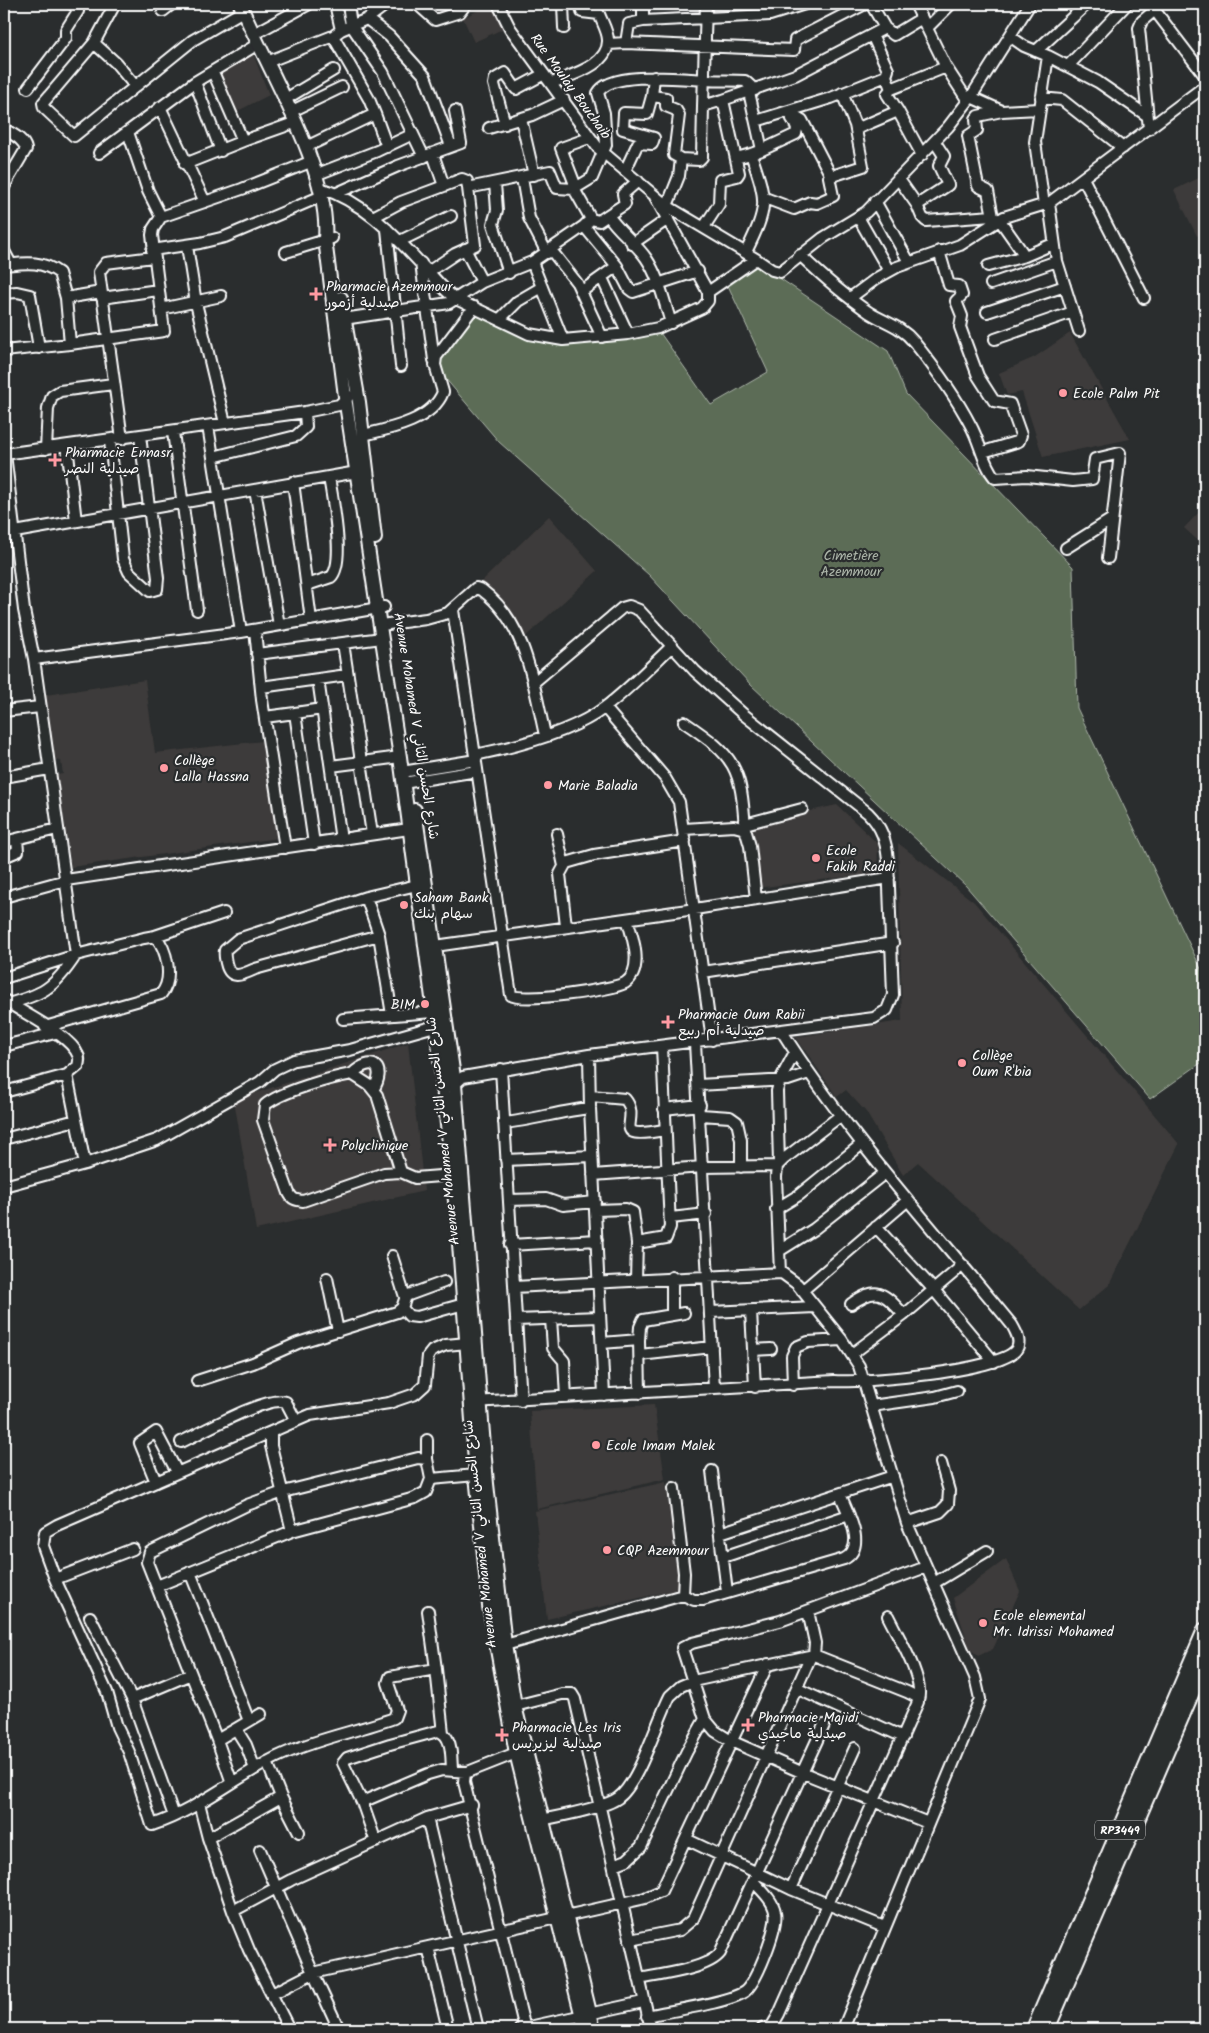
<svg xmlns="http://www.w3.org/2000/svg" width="1209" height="2033" font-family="Kalam,'Playpen Sans Arabic',sans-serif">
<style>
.built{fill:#3e3b3a}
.green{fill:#5b6c56;stroke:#adb6aa}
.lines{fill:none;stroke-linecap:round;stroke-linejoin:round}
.minor-casing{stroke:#fff;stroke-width:14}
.major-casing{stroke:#fff;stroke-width:16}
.highway-casing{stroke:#fff;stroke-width:18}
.minor{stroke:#2a2d2e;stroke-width:10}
.major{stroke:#2a2d2e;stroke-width:12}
.highway{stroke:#2a2d2e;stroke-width:14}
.poi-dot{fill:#ff9aa2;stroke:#2a2d2e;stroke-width:2}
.labels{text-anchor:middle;stroke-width:4.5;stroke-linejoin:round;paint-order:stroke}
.shield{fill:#2a2d2e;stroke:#bfc0c0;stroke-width:1}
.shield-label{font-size:12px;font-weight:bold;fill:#fff}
.street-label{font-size:14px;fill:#fff;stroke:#2a2d2e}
.poi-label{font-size:14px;fill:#fff;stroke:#2a2d2e;text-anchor:start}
.park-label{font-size:14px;fill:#adb6aa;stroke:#2a2d2e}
</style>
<rect width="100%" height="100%" fill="#2a2d2e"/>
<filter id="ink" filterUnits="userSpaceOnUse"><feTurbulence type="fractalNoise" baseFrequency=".02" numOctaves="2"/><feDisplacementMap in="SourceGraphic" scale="10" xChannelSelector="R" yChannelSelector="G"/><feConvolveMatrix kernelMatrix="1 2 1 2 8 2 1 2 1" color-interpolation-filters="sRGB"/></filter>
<g filter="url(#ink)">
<path class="built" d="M491 4 507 27 474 42 463 18Z
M250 46 269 95 232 114 213 68Z
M1205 175V232L1197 236 1174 190Z
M1070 333 1130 439 1043 457 1022 392 1007 395 999 373 1035 357Z
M1205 506V547L1184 528Z
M549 516 597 571 523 639 481 582Z
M145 680 155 753 263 741 278 838 71 867 57 775 63 774 61 761 55 760 46 695Z
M837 805 878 844 877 873 756 888 750 824Z
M898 843 974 902 1179 1144 1109 1285 1079 1310 918 1162 903 1175 866 1112 846 1090 837 1097 796 1037 902 1021Z
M408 1043 424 1191 256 1230 234 1100Z
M654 1405 665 1479 537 1509 530 1411Z
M666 1482 679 1589 547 1619 535 1511Z
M1006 1559 1020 1591 993 1649 978 1656 970 1649 953 1598Z"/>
<path class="green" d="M757 263 888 351 906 394 1073 567 1077 708 1205 977V1060L1150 1099 966 886 751 685 649 575 499 442 439 371 437 359 479 309 532 337 658 330 711 405 768 372 725 279Z"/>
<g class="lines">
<defs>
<path id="minor" d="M115 4 94 43 43 103 44 108 74 136 193 40 243 11
M335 4 341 30
M348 4 351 25 383 72 424 157
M417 4 435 20 460 12 466 4
M498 4 510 28 598 148 667 206 756 259
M563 4 564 28
M871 4 885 28
M915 4 946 67 968 101
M1150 4 1205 76
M163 11 172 4
M367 19 389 36 425 76 451 146
M643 21 770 15 805 4
M928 27 951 4
M254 34 309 4
M333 36 369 99 375 114
M1011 37 1024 46 1048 56 1035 142 1044 205
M94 43 116 63 135 86
M626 43 794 50 795 40 865 4
M608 44 626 43 629 24 643 21V4
M1036 51 1087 4
M1048 56 1098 82 1146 115
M267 62 333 36 341 30 367 19 387 4
M1068 66 1127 4
M213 72 243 141 294 123
M886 76 891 89 946 67
M654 77 652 96 666 98V106L676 110 679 115 674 155 681 159 679 176 667 206
M195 82 221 151
M552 83C570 75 609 66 608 40 608 32 602 22 599 14L582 12 581 4
M28 88 66 38V30L78 11 73 4
M891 89 887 94 898 111
M749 92 762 150 751 154
M971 97 1002 111
M1041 98 1062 100 1123 148
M284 100 334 70
M723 100 795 75 885 28 894 35 922 18
M160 107 205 202
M290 112 342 87
M521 119 534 175
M792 119 797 117 802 120 831 176
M756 121 831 98 886 76 888 70 872 35
M505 124 494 84 495 79 505 73 516 89 544 74
M489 128 532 115 564 100
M4 129C12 134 24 139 26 149L10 176 4 172
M856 129 898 111 922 155
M1149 129 1139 28 1142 21 1155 10
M128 132 148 191 161 217
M935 142 944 156 939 166 948 185 917 205 922 217 926 221 992 216
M306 147 375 114 387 147
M762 150 796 134 797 129 790 113
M99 153 195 82 258 44
M736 158 751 154C767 202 769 205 746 252
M681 159 699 160 702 157 703 106
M185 164 243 141
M625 171 638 143 652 144 654 138 623 129 624 113 647 114 652 96
M315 175 377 151 413 134
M522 178 529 218 547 253
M898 178 917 205
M1083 178 1144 298
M495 183 497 210 493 224 509 273
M444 186 462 179 467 181 468 188 550 171 557 188 574 189
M4 187 10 176
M576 187 561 148 589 138
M320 188C363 201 393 234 423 266 434 277 443 290 456 299L529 334 563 340 628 334 658 328 702 308 708 301V292L654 195
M337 193 398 166 461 143 455 111
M765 198 794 209 810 202 817 203 833 196 829 177 863 166 855 125 842 93
M875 201 909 262
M608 215 625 204 623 194 638 181
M373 217 401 202 444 186 433 154
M858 217 889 271
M591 219 599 221 608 215C618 231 635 242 646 258 659 277 664 301 671 323
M999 219 1025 256
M994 222 988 191 978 186 968 136 977 130 976 119 978 116 1002 111 1039 109
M704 227 719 204 720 180 737 176 739 173 723 100 703 106 706 4
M387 229 401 366
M400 241 451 216
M632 244 668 219
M187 246 196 303 225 423
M465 249 482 282
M152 250 200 243 225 237 322 196
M551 250 577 283 602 337
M4 251 11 264
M939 251 949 285 959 286 962 295 956 301 962 316 960 327 978 376 994 401 1010 404 1021 435 1019 441 983 452
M286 252 332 238
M800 255C822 276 845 296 870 313 886 323 901 326 914 342 935 368 956 397 971 426 980 442 983 464 995 478L1027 476 1073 481 1092 479 1095 459 1120 453 1108 558
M532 262 563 340
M421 263 434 360
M4 265C25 263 41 260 59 273L66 298 70 344 164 331 152 235 153 229 161 217 242 189 310 162
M617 266 629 289 633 292 698 271
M988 266 1025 256 1053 244
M428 272 455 254 475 245 468 188
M602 278 628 334
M991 284 1057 261
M582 291 617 266 584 226
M708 292 756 259 772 270 780 272 823 238 866 212 948 127 971 97 1030 4
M4 293 17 292 30 295 39 348
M66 298 101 292
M102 298 158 290
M850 298 877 278 897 267 960 245 1004 217 1049 203
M161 309 221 296
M987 312 1065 286
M500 319 518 301 542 287
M337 320 449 303 482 282 532 262 584 226 591 219 574 189 592 178 606 145 604 113 598 93C610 70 684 79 706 80 719 81 732 80 745 81L755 90
M1079 331 1057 261 1049 203 1205 86
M995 339 1073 312
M4 351 70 344
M208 426 241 632
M173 432 197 610
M363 435C389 429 432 421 443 392L435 365 436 357 474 307
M122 439 99 272 106 263 153 257
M110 441 123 559 129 572 150 591 157 589 158 578 140 436
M67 446 76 521
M46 449 48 408 52 396 60 391 113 384
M4 454 305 412 339 405 349 396
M213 457 296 436 306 427 305 412
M293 482 311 620
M255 490 279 625
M15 532 357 472
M1066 548 1112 519
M307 585 331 577C346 563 332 497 329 477
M453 610 511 995C521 1003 611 990 625 983 644 970 633 937 627 919
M381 625 426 619 448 613 476 588 482 590C527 624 533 683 545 735
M255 630 262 700 285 848
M343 643 382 638
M257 654 343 643 372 834
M34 659 241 632 384 607
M318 679 341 840
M261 687 347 675
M605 708 665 778 679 802 712 1040
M4 711 40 707
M295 713 322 709
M265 717 295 713 314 844
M684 722C736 757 741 767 745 829
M475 755C514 747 573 732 604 708 628 690 650 667 672 646
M331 766 400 757
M402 772 476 760
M4 777 49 769
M403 783 477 771
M745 824 802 809
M684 829 734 826 745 829 750 846 756 899
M557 834 564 866
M4 842 57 829
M4 857 18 851 17 839
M4 897 66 880 409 829
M366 897 379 935 255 969C242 975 230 981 226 963 225 958 224 955 225 950L238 939 366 897 417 885
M566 926 560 874 566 863 594 855 685 841
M379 935 392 1015
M155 936 224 913
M428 947 695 909 889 878
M703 972 893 943
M4 978 76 955 144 938 155 936C167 949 174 979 161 994L45 1027
M6 1001C24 1014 70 1035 78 1055 80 1058 79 1062 78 1066L67 1075
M4 1005C42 995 54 989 76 955L34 659 24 610 5 454
M343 1019 433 1012
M695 1043 714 1388
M4 1046 55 1033
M589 1055 590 1108 604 1395
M501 1069 521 1401
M352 1074C373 1054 387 1068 373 1090
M449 1085 455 1084 463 1077 589 1055 874 1018 887 1010 893 995 888 860C886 841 882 827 868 813L743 714 695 671 639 610 629 606 622 608 533 683
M698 1085 788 1080 809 1073
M4 1092 67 1075 85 1164
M591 1096 625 1099C643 1120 606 1141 664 1130
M664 1109 700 1105
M701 1115 730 1117 737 1122 741 1140V1167
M504 1123C533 1120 561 1111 590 1108
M4 1139 76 1120
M506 1160 592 1156
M779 1163 777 1091 780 1080 795 1052
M401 1172 384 1173 303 1201C295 1200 292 1199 289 1193L263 1120 265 1105C282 1091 330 1078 352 1074L369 1085 377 1095 401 1172 415 1178 453 1175
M593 1175 703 1167 777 1166
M4 1186 85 1164 157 1140 260 1082 275 1069 294 1060 350 1050 435 1026
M509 1200 546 1199 563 1205 595 1202
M776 1209 799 1195 862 1144
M596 1210 626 1209 633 1212 637 1243 636 1279
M671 1218 706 1214
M876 1227 934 1290 994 1362
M637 1243 666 1238 670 1227 662 1046
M510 1245 597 1240
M779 1251 814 1229 885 1173
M392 1256 405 1297
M780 1273 776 1177 777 1166 784 1159 840 1116
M327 1278 338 1331
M514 1287 782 1273 797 1284 842 1340 859 1366 907 1523 975 1677 980 1699 843 2029
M802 1291 908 1200
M851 1304C878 1285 884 1293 904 1315
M402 1308 409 1316 417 1317 464 1304
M751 1311 755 1387
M711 1312 815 1307
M672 1314V1277
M551 1319 553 1348 564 1361 566 1397
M516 1320 600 1317
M639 1340 640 1393
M602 1343 639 1340 640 1327 643 1320 684 1313
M753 1350 771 1349
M852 1354 904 1315 963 1265
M640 1355 712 1347
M197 1381 253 1363 298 1343 397 1312 402 1308 406 1296 444 1282
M793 1385 792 1356 796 1347 808 1342 842 1340
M474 1402 834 1381C862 1383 1000 1371 1016 1350 1022 1342 1016 1332 1012 1325 933 1228 848 1136 781 1030
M871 1406 935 1397 957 1391
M271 1432V1446L292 1531
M427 1440V1459
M181 1442C201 1433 267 1395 286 1402L296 1421
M712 1471 727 1592
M156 1482 140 1443 156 1432 177 1472
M674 1488 684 1573 683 1595
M907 1523 940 1512 948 1504 949 1491 941 1463
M720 1533 893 1476
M723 1557 849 1515
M926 1567 780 1621 692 1643 682 1648 705 1719 715 1731 731 1741 801 1772 928 1823
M190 1572 249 1721
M55 1579 133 1549
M934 1583 987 1551
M157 1586 292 1531 415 1498 426 1492 431 1479
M428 1611 436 1669
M888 1616C897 1635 925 1679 918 1700
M90 1617 132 1699 174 1816
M498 1647 683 1595 694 1600H703L844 1559C868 1547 847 1512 840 1494
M798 1689 903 1737
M132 1699 191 1674
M515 1706 562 1694H572L575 1699 651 2029
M261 1714 217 1740 147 1562 150 1552 247 1505 283 1492 418 1458 427 1459 431 1479 476 1475
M236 1729 246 1745 255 1769
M443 1733 436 1669 390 1677 388 1683 397 1710 394 1718C355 1732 315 1739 277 1757 234 1778 198 1810 152 1825L129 1752 117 1727 107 1692 55 1579 43 1546 45 1532 57 1525 310 1415 389 1403 415 1394 425 1385 428 1356 432 1351 446 1345 467 1343
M217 1740 232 1783
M452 1770C451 1757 453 1735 438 1731L390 1744 347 1758 343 1763 362 1802 428 1774 442 1770 468 1772 516 1753
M465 1773 464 1782 525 2029
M281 1797 299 1832
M362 1802 376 1842
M199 1803 208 1838
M427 1818 478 2029
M537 1821C555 1817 605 1808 618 1798 639 1783 657 1721 670 1696L681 1686 693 1681 814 1655 815 1643 808 1611
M686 1839 791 1889 884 1927
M260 1850 313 1973 272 1994
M614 1865 627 1860 641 1847 687 1751 705 1719
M791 1889 855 1748
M233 1911 208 1838 281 1797 267 1762
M630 1940 680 1930 693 1919 811 1656
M428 1947 448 2029
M639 1979C659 1975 708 1969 720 1953L824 1725
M647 2016C668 2011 728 2003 744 1992 756 1984 779 1926 775 1912 773 1900 761 1890 753 1881
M289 2029 249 1950 233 1911 291 1880 427 1818 472 1805
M339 2029 313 1973 645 1898 661 1891 768 1664
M520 2029 643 2002
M762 2029 772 2026 779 2014 918 1702 917 1697 907 1692 814 1655"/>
<path id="major" d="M240 4C267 69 331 170 325 239L346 404 400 757 440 1058 458 1230 476 1475 489 1606 516 1753 585 2029
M341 298 359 402 375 538
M415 810 455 1084 487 1484 505 1645 515 1706 594 2029"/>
<path id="highway" d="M1034 2029 1205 1630
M1047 2029 1205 1662"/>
</defs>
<use href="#minor" class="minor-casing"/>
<use href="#major" class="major-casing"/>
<use href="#highway" class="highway-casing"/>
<use href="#minor" class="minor"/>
<use href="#major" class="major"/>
<use href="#highway" class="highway"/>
</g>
</g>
<g class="poi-dot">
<path d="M313.5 286.5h5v5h5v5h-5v5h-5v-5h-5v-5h5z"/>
<circle cx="1063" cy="393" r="5"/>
<path d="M52.5 452.5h5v5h5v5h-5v5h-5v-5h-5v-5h5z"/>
<circle cx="164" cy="768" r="5"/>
<circle cx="548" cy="785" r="5"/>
<circle cx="816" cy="858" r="5"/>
<circle cx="404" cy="905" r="5"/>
<circle cx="425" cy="1004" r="5"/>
<path d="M665.5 1014.5h5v5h5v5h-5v5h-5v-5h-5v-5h5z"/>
<circle cx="962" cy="1063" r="5"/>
<path d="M327.5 1137.5h5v5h5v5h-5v5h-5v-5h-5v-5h5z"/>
<circle cx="596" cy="1445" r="5"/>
<circle cx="607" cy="1550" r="5"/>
<circle cx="983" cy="1623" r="5"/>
<path d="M745.5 1717.5h5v5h5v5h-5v5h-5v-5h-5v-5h5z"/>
<path d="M499.5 1727.5h5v5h5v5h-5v5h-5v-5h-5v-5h5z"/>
</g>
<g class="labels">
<rect class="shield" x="1095" y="1820.5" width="50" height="19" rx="4"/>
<g class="shield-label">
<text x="1120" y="1834">RP3449</text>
</g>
<g class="street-label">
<text transform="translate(571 86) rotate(54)" y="5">Rue Moulay Bouchaib</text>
<text transform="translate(417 726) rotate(81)" y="5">Avenue Mohamed V شارع الحسن الثاني</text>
<text transform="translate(442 1131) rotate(-96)" y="5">Avenue Mohamed V شارع الحسن الثاني</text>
<text transform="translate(479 1534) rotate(-96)" y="5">Avenue Mohamed V شارع الحسن الثاني</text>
</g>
<g class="poi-label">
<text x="326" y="291">Pharmacie Azemmour<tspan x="326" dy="16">صيدلية أزمور</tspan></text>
<text x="1073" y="398">Ecole Palm Pit</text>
<text x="65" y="457">Pharmacie Ennasr<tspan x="65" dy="16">صيدلية النصر</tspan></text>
<text x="174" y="765">Collège<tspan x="174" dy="16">Lalla Hassna</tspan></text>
<text x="558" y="790">Marie Baladia</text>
<text x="826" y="855">Ecole<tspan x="826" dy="16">Fakih Raddi</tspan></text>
<text x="414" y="902">Saham Bank<tspan x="414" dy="16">سهام بنك</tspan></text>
<text x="415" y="1009" text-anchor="end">BIM</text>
<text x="678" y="1019">Pharmacie Oum Rabii<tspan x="678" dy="16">صيدلية أم ربيع</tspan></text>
<text x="972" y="1060">Collège<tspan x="972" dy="16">Oum R'bia</tspan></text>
<text x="341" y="1150">Polyclinique</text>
<text x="606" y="1450">Ecole Imam Malek</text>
<text x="617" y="1555">CQP Azemmour</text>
<text x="993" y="1620">Ecole elemental<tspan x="993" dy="16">Mr. Idrissi Mohamed</tspan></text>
<text x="758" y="1722">Pharmacie Majidi<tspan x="758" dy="16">صيدلية ماجيدي</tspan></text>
<text x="512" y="1732">Pharmacie Les Iris<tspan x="512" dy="16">صيدلية ليزيريس</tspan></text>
</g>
<g class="park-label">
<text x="851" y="560">Cimetière<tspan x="851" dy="16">Azemmour</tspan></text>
</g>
</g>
<rect width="1209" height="2033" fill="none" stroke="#2a2d2e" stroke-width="20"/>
<rect x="10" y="10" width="1189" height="2013" fill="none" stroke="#fff" stroke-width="2" filter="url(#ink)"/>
</svg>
